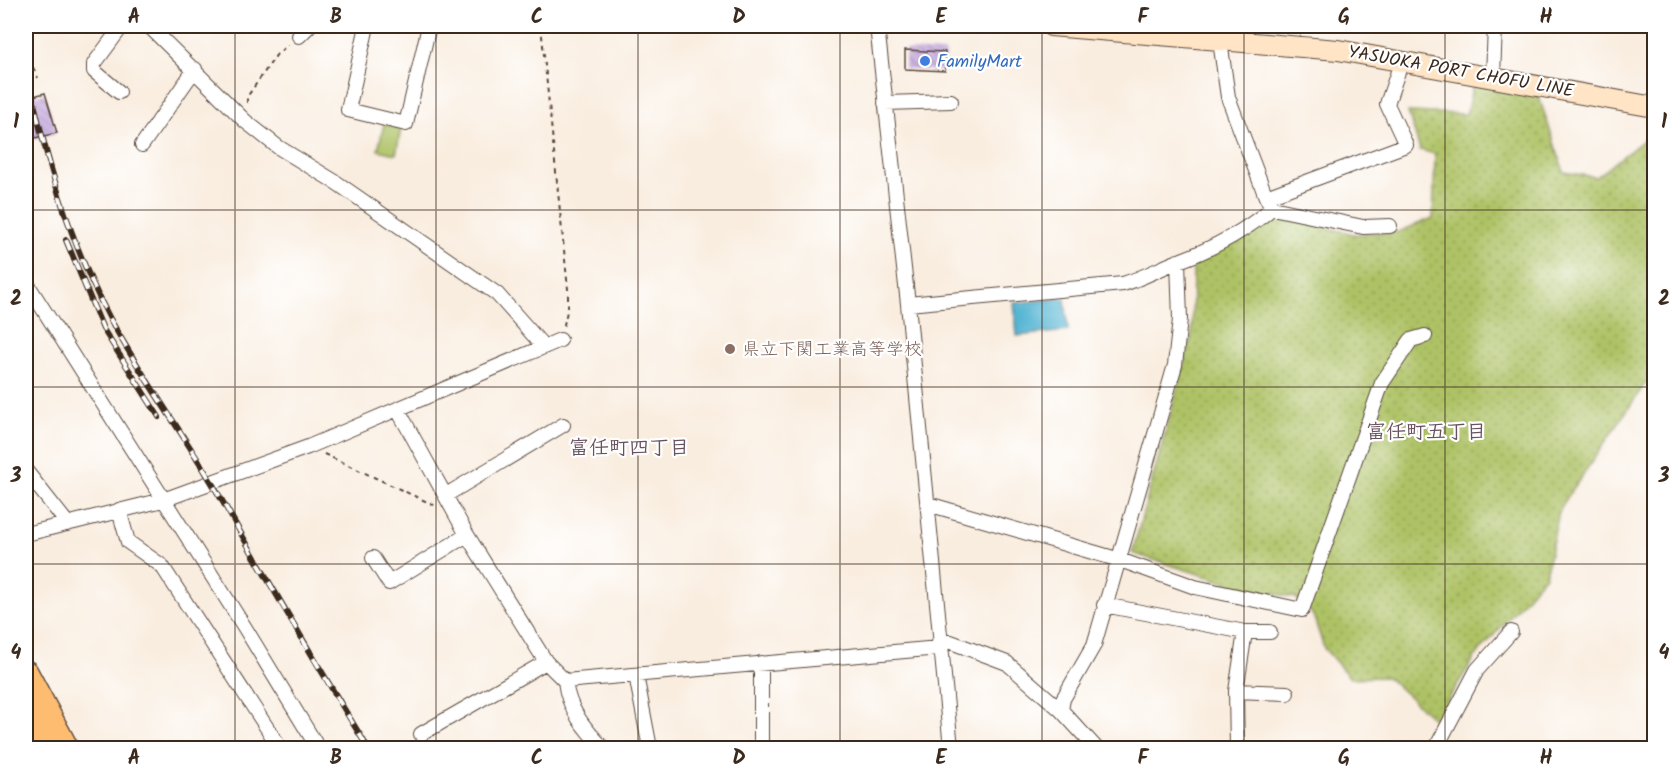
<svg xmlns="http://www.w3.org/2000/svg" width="1680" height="774" font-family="Kalam,'Klee One',sans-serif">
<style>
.grass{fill:url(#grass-dots);stroke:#747642;stroke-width:1.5}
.park{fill:#aec265;stroke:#747642;stroke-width:1.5}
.water{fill:#54b5d3;stroke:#487078;stroke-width:1.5}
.building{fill:url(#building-back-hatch)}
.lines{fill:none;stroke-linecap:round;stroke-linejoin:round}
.street-casing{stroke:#58473b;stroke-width:16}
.secondary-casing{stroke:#58473b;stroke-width:22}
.highway-casing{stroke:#58473b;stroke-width:27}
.path{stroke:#58473b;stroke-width:2;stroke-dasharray:4.5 4.5;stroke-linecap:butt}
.street{stroke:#fff;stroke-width:14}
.secondary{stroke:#ffe4c6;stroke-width:20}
.highway{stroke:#febc70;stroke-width:24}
.rail-casing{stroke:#3b2a1e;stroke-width:6}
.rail{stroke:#fff;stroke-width:4;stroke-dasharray:11;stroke-linecap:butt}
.grid{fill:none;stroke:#3b2a1e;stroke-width:1.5;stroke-opacity:0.55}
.shop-dot{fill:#3f7fe0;stroke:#fff;stroke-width:2}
.education-dot{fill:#8d6e63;stroke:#fff;stroke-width:2}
.labels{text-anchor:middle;stroke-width:4.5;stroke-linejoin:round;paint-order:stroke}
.shop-label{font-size:18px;fill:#366cbe;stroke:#fff;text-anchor:start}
.street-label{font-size:18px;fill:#3b2a1e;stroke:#fff}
.education-label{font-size:18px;fill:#785e54;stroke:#fff;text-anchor:start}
.neighbourhood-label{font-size:20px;font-weight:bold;fill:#68525f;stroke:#fff}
.neatline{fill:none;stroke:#3b2a1e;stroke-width:2}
.grid-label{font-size:20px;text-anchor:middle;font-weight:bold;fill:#3b2a1e}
</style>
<defs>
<pattern id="grass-dots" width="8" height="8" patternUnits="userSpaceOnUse" patternTransform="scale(1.5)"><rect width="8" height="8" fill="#aec265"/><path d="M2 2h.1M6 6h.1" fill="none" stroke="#8f9e53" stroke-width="1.8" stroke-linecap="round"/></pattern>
<pattern id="building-back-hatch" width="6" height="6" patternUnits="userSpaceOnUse" patternTransform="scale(1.5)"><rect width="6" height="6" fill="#bd9dd9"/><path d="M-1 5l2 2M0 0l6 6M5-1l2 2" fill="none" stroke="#9b80af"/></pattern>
</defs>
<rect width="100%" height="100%" fill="#fff"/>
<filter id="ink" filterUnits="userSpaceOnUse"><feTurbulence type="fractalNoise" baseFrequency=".0167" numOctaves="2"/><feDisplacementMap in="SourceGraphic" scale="12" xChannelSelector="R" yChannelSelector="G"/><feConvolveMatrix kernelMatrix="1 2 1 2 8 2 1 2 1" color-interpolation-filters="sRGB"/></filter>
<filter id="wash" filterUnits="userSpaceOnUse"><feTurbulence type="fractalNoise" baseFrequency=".008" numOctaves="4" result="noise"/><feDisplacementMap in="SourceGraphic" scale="24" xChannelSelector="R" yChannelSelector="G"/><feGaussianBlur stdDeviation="1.35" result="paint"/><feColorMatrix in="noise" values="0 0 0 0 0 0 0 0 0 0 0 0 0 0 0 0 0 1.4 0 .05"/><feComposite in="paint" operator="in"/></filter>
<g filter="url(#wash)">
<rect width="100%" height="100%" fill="#f9eddf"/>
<path class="grass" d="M1474 81 1538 94 1564 172 1596 177 1654 132V371L1560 508 1545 576 1475 657 1435 720 1387 677 1350 678 1324 648 1313 615 1296 598 1237 586 1132 553 1192 335 1193 266 1277 216 1354 234 1398 232 1433 218 1435 154 1420 150 1408 112 1466 114Z"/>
<path class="park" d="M384 124 401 129 396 154 378 150Z"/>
<path class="water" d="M1065 298 1068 331 1017 336 1014 303Z"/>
<g id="blocks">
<path class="building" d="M905 50 945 52V71L905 69Z
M45 93 57 133 26 140V98Z"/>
</g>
</g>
<g filter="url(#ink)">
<use href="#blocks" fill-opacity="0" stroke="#58473b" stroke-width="1.5"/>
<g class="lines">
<defs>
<path id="street" d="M149 26 245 121 278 147 337 183 497 294 544 347
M367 26 348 110 406 124 429 26
M877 26 908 304 951 748
M299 36 309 26
M1220 41 1228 97 1266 197
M1493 76 1495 26
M119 92 94 71V64L122 26
M885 103 951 101
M142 145 195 69
M1272 208 1266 197 1406 145 1387 104 1402 60
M26 282 245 628 318 748
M908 304 1123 284C1143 278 1160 268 1179 261 1214 248 1244 232 1272 208L1363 227 1390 226
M398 410 467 535 546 662 565 681 939 648
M26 471 67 523
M446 495 563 425
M928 504 1120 560 1195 587 1302 610 1382 383 1411 340 1425 336
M119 510 128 542 162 566 280 748
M26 534 163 500 308 447 560 340
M373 558 389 583 467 535
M1104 605 1245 632H1270
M939 641 951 642 1007 663 1061 710 1096 748
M636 675 650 748
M565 681C568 709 584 728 603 748
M1236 691 1287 693
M1061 710 1063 699 1094 645 1175 365 1180 319 1178 261
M421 734 546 662
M761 748V663
M1237 748 1236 691 1245 632
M1436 748 1477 670 1511 632"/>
<path id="secondary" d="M1051 26 1338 50 1654 107"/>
<path id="highway" d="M26 673 66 748
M26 718 42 748"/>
</defs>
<use href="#street" class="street-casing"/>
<use href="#secondary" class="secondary-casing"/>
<use href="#highway" class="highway-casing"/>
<path class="path" d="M541 26 568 289V307L563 329
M26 66 32 65 38 78
M247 103V97L277 54 288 45
M324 454 436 506"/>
<use href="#street" class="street"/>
<use href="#secondary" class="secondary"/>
<use href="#highway" class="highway"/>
<defs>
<path id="rail" d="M26 69C45 154 68 239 109 317 140 374 179 427 212 483 263 572 314 661 368 748
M66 240 103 329 159 417"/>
</defs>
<use href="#rail" class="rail-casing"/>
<use href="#rail" class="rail"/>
</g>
</g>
<path class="grid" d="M235 26V748M436 26V748M638 26V748M840 26V748M1042 26V748M1244 26V748M1445 26V748M26 210H1654M26 387H1654M26 564H1654"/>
<circle class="shop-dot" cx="925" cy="61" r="6"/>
<circle class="education-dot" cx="730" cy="349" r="6"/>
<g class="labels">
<g class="shop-label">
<text x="937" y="67">FamilyMart</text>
</g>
<g class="street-label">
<text transform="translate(1461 71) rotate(10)" y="6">YASUOKA PORT CHOFU LINE</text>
</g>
<g class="education-label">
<text x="742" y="355">県立下関工業高等学校</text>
</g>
<g class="neighbourhood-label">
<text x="1426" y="438">富任町五丁目</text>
<text x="629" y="454">富任町四丁目</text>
</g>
</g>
<rect width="1680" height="774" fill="none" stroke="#fff" stroke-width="66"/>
<rect x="33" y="33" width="1614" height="708" class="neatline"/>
<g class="grid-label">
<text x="134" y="23">A</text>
<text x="336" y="23">B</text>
<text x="537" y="23">C</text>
<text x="739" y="23">D</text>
<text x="941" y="23">E</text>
<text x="1143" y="23">F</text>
<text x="1344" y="23">G</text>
<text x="1546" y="23">H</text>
<text x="16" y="128">1</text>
<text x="1664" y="128">1</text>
<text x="16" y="305">2</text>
<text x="1664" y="305">2</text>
<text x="16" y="482">3</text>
<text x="1664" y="482">3</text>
<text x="16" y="659">4</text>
<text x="1664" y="659">4</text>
<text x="134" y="764">A</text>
<text x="336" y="764">B</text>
<text x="537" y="764">C</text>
<text x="739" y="764">D</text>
<text x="941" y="764">E</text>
<text x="1143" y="764">F</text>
<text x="1344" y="764">G</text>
<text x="1546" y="764">H</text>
</g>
</svg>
